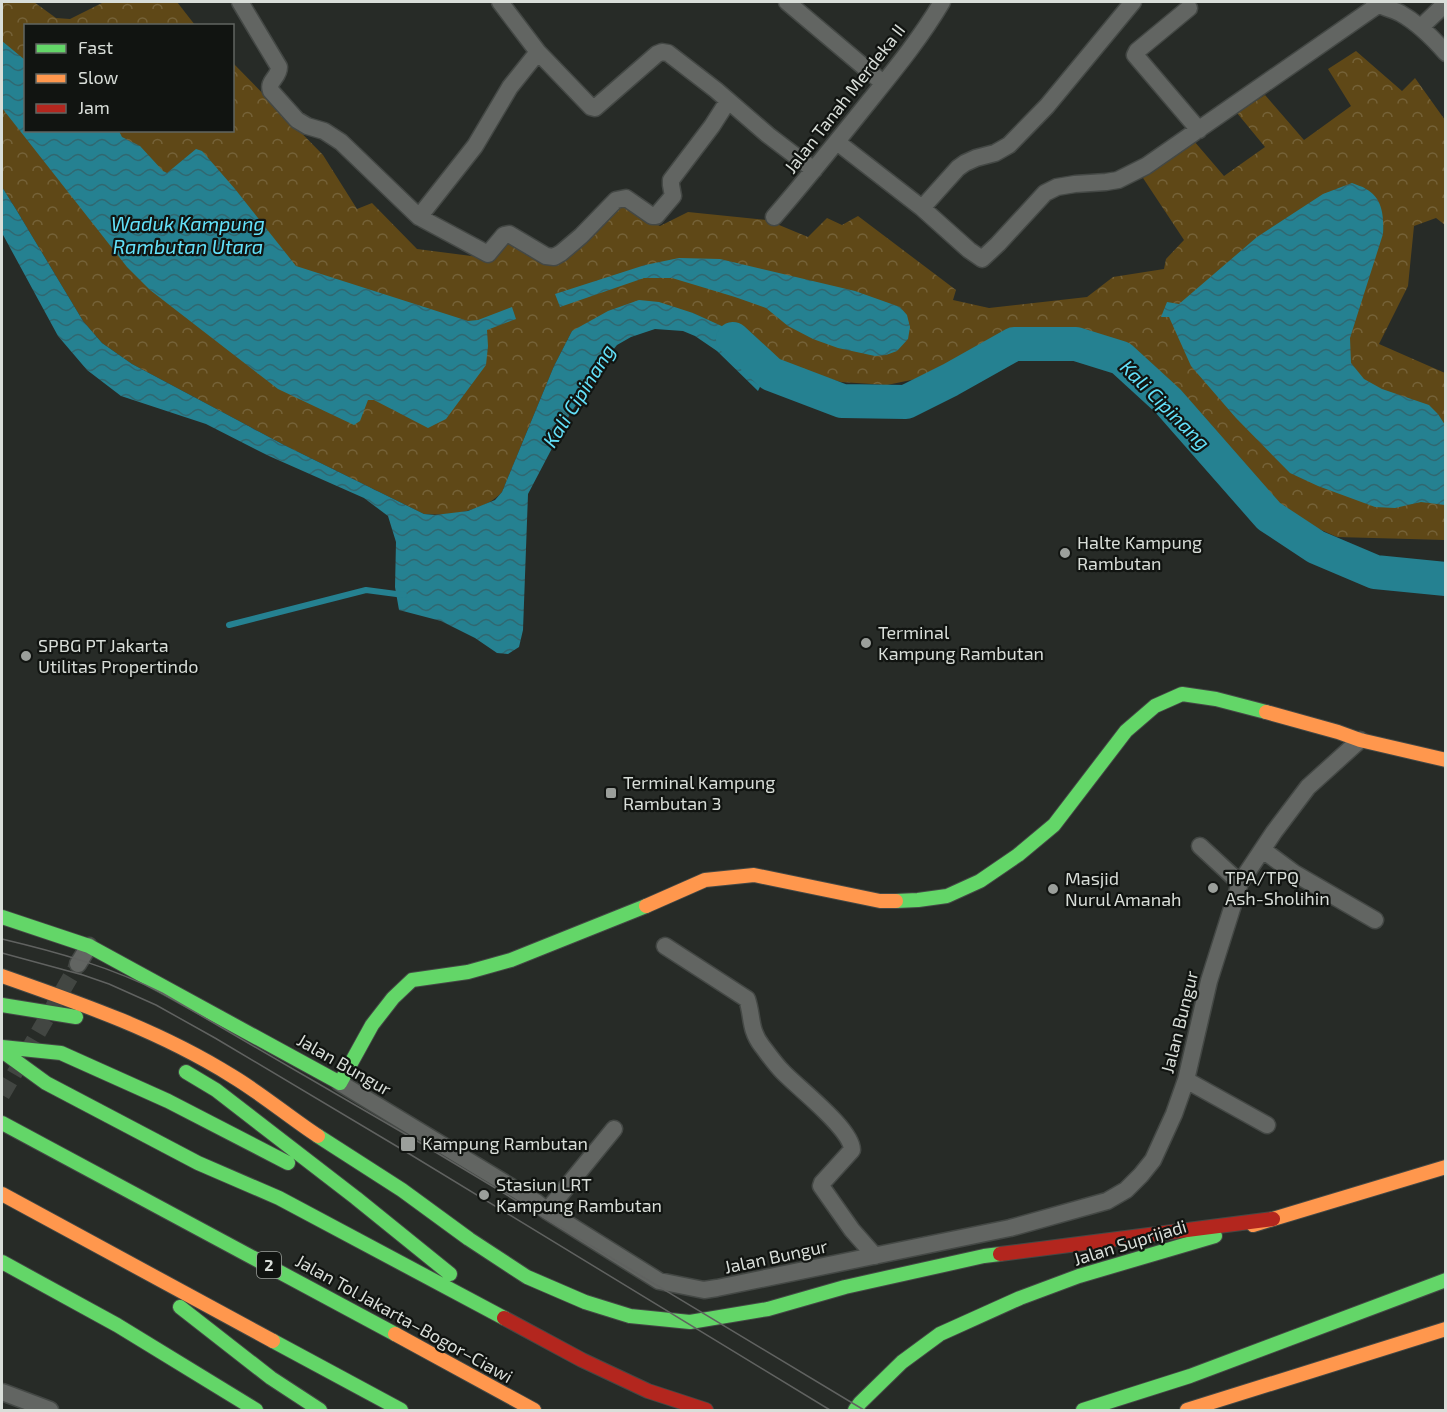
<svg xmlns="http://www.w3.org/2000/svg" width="1447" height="1412" font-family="'Exo 2',sans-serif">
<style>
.forest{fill:url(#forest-crowns)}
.water{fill:url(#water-waves)}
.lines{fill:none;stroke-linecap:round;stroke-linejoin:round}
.stream{stroke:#258191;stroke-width:6}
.river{stroke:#258191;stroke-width:34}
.street-tunnel{stroke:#424642;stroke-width:16;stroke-dasharray:16 8;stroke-linecap:butt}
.street-casing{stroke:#444845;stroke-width:19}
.fast-casing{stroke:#444845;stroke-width:16}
.slow-casing{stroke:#444845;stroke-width:16}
.jam-casing{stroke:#444845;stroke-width:16}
.street{stroke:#626562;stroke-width:16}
.fast{stroke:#63d668;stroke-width:14}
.slow{stroke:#ff974d;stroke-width:14}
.jam{stroke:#b3261e;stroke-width:14}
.tram{stroke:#606260;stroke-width:1.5}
.poi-dot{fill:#9b9f9b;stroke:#111411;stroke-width:2}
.labels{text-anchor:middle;stroke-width:4.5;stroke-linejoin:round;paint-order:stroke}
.shield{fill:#111411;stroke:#9da19d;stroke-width:1.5}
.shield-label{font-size:16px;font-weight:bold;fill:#d9ded9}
.street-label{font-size:18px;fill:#d9ded9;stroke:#111411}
.poi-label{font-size:18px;fill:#d9ded9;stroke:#111411;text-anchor:start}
.water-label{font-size:20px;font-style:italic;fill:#63e1fa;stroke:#111411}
</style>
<defs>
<pattern id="forest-crowns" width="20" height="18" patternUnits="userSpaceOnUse" patternTransform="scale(1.5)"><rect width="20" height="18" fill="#5f4817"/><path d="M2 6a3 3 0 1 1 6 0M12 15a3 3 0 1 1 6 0" fill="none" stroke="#756238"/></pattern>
<pattern id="water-waves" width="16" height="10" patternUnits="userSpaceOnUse" patternTransform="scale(1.5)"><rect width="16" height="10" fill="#258191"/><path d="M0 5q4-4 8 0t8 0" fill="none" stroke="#306871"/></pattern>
</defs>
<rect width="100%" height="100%" fill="#272b27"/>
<path class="forest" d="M2 2H34L56 18 70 19 104 2H177L195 25 26 26V130H232L233 63 323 155 357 209 372 203 417 249 487 258 505 238 557 265 619 204 660 226 688 212 767 220 808 237 827 218 842 225 858 216 956 290 953 300 989 308 1087 297 1113 277 1164 269 1166 259 1184 240 1143 178 1194 141 1224 176 1265 147 1237 113 1265 95 1304 140 1351 106 1328 69 1356 51 1402 91 1415 78 1445 120V225L1436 218 1414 226 1408 286 1379 344 1445 373V540L1337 537 1301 521 1273 505 1259 494 1161 379 1131 352 1103 339 1062 333 1012 334 973 351 921 378 887 385 841 382 772 362 752 345 693 313 572 331 554 366 502 492C484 512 449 516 424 514L284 445 132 364 102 343 83 321 17 211 2 187Z"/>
<path class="water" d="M2 41 25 60 26 130 119 131 122 137 140 146 163 171 167 173 196 149 202 151 235 189 296 266 468 321 478 320 512 307 516 319 487 330 488 346 486 365 446 419 428 428 374 400H368L360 421 354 425 278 389 150 290 127 267 2 108Z
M1352 183C1356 185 1362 186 1366 189 1383 198 1384 217 1383 234L1350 338 1351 363 1364 379 1382 389 1429 405 1438 414 1445 425V505L1421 502 1395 508 1375 507 1318 486 1290 473 1236 418 1191 366 1169 317H1161L1167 302 1179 304 1257 237 1323 194Z
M2 187 17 211 83 321 102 343 132 364 284 445 424 514 435 515 468 511 495 500 502 492 554 366 572 331 608 311 639 300 659 302 693 313 726 328 752 345 772 362 758 391 717 351 695 336 683 331 655 329 631 337 617 345 608 356 570 414 528 494 523 630 519 647 508 654 497 653 475 638 441 621 399 610 395 587 396 542 388 516 364 498 269 456 206 424 121 396 87 370 58 336 2 233Z
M679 258 720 259 855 291 900 307 907 315 910 327 908 339 897 351 886 355 875 356 838 348 813 339 788 326 766 308 735 297 672 278H644L560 307 555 294 645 265Z"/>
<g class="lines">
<path class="stream" d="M229 625 366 590 404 595"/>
<path class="river" d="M733 339 771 374 842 401 906 402 950 380 1014 344H1076L1121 358 1168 401 1269 516 1316 547 1375 572 1446 579"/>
<path class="street-tunnel" d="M2 1095 78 964"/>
<defs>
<path id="street" d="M240 2 279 67C279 78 267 81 271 91L297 120 307 126 324 131 341 142 419 217 488 254 504 235 509 234 546 256 554 257 561 253 581 236 616 200 626 198 652 216H656L673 196 671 185V180L712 126 728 101
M500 2 538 52 591 107 595 108 657 54 662 52 668 53 716 90 768 135 814 170
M787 2 883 83
M1374 2C1382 7 1391 9 1400 13 1418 23 1432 37 1446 53
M1189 8 1137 51 1135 55 1199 130
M1421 27 1446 3
M837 142 922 208 969 250 982 259 998 244 1045 193 1057 187 1075 184 1106 182 1118 180 1146 166 1378 5
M922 208 958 168 965 163 976 158 995 153 1009 145 1047 106 1133 2
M419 217 475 146 510 87 538 52
M774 217C807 179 839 139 871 99 896 68 922 36 942 2
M1200 846 1240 883
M1263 850 1294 873 1375 920
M665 946 747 999C753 1017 749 1029 762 1046 769 1055 775 1064 783 1072 798 1088 852 1129 852 1150L822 1183 821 1186 852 1230 875 1256
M78 964 89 946
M1186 1080 1267 1125
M340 1083 536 1202 547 1211 659 1281 704 1290 717 1288 1010 1228 1107 1201 1126 1190 1141 1175 1153 1160 1174 1114 1186 1080 1209 981 1240 883 1274 832 1308 787 1360 740
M547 1211 614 1129
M2 1392 50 1410"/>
<path id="fast" d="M896 901 918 900 947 896 980 881 1018 855 1054 825 1126 731 1155 706 1182 694 1216 699 1266 712
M2 917 89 946 340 1083 372 1025 393 998 412 980 468 972 511 960 646 906
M2 1005 76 1017
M2 1047 61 1053 168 1101 288 1163
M2 1051 46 1083 198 1163 279 1198 504 1318
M186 1072 216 1090 356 1198 450 1274
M2 1123 395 1334
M318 1136 402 1190 469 1239 527 1277 585 1302 630 1316 690 1322 768 1309 845 1287 984 1256 1000 1254
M2 1262 117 1325 256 1410
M180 1307 271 1378 320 1410
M273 1341 401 1410
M855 1410 860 1403 902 1362 940 1334 1020 1298 1079 1276 1215 1236
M1083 1410 1190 1376 1446 1280"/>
<path id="slow" d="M1266 712 1338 732 1360 740 1446 760
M646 906 705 880 754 875 880 901H896
M2 976C82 1004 160 1031 232 1076 262 1094 289 1117 318 1136
M2 1194 273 1341
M1253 1225 1446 1167
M395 1334 534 1410
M1187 1410 1446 1329"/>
<path id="jam" d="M1000 1254 1273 1219
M504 1318 582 1360 648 1391 706 1410"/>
</defs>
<use href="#street" class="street-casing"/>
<use href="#fast" class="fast-casing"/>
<use href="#slow" class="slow-casing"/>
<use href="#jam" class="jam-casing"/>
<use href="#street" class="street"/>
<use href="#fast" class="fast"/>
<use href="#slow" class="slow"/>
<use href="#jam" class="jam"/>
<path class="tram" d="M2 939C57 952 111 967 162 993L412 1138 864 1410
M2 953 83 975 109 984 156 1005 215 1038 403 1150 830 1410"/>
</g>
<g class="poi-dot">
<circle cx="1065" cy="553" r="6"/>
<circle cx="866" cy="643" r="6"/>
<circle cx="26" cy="656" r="6"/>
<rect x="605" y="787" width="12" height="12" rx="3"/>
<circle cx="1213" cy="888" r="6"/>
<circle cx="1053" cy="889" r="6"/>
<rect x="400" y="1136" width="16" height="16" rx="3"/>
<circle cx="484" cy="1195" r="6"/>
</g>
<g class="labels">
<rect class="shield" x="257" y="1252" width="24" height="26" rx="4.5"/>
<g class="shield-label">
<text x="269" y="1271">2</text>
</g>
<g class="street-label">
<text transform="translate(845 99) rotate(-52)" y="6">Jalan Tanah Merdeka II</text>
<text transform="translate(1180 1022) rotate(-76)" y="6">Jalan Bungur</text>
<text transform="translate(344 1065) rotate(30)" y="6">Jalan Bungur</text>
<text transform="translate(1130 1243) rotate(-17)" y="6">Jalan Suprijadi</text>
<text transform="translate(776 1257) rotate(-12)" y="6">Jalan Bungur</text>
<text transform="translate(404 1319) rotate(29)" y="6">Jalan Tol Jakarta–Bogor–Ciawi</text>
</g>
<g class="poi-label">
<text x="1077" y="549">Halte Kampung<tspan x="1077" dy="21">Rambutan</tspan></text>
<text x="878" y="639">Terminal<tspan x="878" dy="21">Kampung Rambutan</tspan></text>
<text x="38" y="652">SPBG PT Jakarta<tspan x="38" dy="21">Utilitas Propertindo</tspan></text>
<text x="623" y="789">Terminal Kampung<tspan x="623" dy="21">Rambutan 3</tspan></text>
<text x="1225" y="884">TPA/TPQ<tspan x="1225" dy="21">Ash-Sholihin</tspan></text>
<text x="1065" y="885">Masjid<tspan x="1065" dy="21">Nurul Amanah</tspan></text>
<text x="422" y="1150">Kampung Rambutan</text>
<text x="496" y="1191">Stasiun LRT<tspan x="496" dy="21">Kampung Rambutan</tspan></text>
</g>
<g class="water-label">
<text x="188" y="231">Waduk Kampung<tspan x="188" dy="23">Rambutan Utara</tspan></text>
<text transform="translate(579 396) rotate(-58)" y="7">Kali Cipinang</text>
<text transform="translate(1165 405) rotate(45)" y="7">Kali Cipinang</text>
</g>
</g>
<rect width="1447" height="1412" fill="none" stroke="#d9ded9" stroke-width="6"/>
<rect x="24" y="24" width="210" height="108" fill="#111411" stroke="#616561" stroke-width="1.5"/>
<rect x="36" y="44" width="30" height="9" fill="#63d668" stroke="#616561" stroke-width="1.5"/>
<text x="78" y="54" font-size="18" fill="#d9ded9">Fast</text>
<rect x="36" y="74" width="30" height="9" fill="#ff974d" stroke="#616561" stroke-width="1.5"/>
<text x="78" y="84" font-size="18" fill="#d9ded9">Slow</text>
<rect x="36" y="104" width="30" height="9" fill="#b3261e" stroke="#616561" stroke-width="1.5"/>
<text x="78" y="114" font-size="18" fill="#d9ded9">Jam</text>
</svg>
